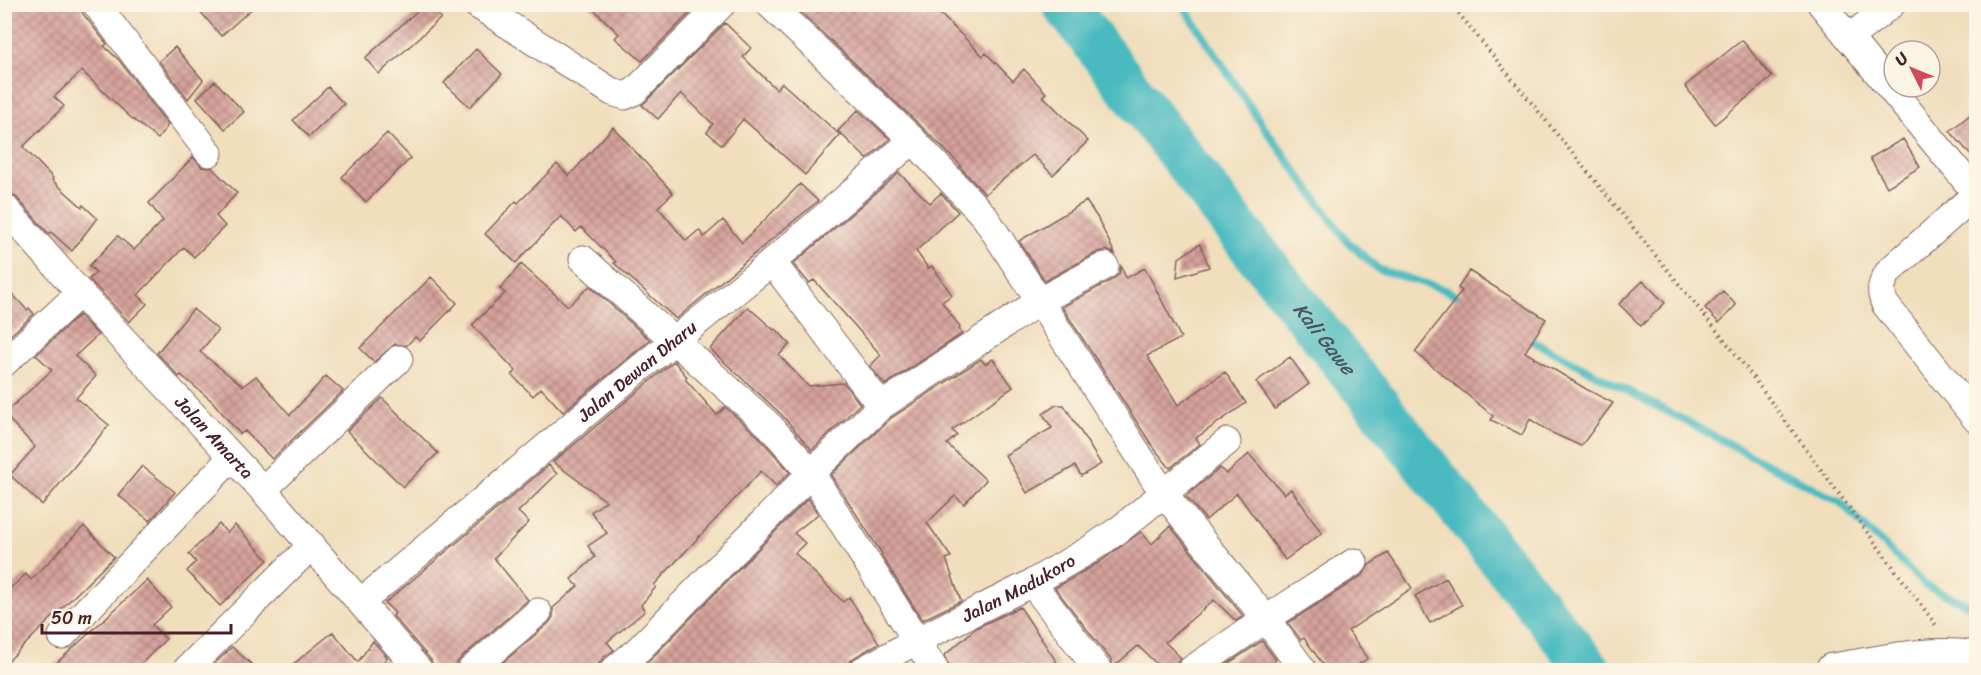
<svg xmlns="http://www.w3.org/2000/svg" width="1981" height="675" font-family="Sriracha,sans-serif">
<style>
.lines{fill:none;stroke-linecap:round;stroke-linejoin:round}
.stream{stroke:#4abac0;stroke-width:8}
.river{stroke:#4abac0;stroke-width:45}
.building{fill:url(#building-cross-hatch)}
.minor-casing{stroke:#84625e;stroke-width:29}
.major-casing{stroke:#84625e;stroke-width:35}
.path{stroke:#84625e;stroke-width:4;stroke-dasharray:1.5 4.5;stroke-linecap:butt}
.minor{stroke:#fff;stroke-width:27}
.major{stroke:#fff;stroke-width:33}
.labels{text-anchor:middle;stroke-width:6;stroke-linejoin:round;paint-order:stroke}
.street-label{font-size:18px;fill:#4a1f2b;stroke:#fcf5e5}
.water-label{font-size:20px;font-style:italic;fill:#4a555f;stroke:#fcf5e5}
</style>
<defs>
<pattern id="building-cross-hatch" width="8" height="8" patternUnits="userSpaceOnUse" patternTransform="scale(1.5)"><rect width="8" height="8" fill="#d5a29b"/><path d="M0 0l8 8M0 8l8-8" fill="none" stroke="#af837f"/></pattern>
</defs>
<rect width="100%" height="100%" fill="#fcf5e5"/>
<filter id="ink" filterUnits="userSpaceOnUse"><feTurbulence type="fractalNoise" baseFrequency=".0167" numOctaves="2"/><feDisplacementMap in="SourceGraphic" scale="12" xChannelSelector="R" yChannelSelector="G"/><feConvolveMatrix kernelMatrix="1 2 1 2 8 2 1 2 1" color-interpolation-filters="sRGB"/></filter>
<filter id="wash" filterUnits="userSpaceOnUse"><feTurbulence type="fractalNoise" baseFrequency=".008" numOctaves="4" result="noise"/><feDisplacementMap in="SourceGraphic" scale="24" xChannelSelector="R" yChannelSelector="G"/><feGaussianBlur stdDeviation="1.35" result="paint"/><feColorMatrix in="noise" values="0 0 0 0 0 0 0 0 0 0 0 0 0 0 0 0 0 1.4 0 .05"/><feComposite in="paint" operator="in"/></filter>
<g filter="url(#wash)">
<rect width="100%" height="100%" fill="#f0debc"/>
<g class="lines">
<path class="stream" d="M1182 4 1263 126 1347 241 1378 269 1446 290 1465 302
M1525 337 1840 502 1926 586 1976 608"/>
<path class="river" id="s1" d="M1064 4 1241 234 1589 670"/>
</g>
<g id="blocks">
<path class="building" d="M4 4H81L83 14 107 44 104 46 119 60 168 125 158 139 130 117 82 71 54 97 64 106 23 147 53 178 52 180 82 207 83 205 97 218 72 251 51 232 49 234 48 233 15 196 4 192Z
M194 4H257L221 36Z
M425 4H428L441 18 379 74 365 58Z
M588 4H690L694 9 642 61 615 38 619 34Z
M792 4H930L983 56 986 53 1013 81 1024 69 1046 93 1043 96 1088 141 1053 175 1033 155 985 194 960 167 961 166 924 129Z
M725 23 751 48 743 57 776 89 782 83 840 135 805 175 743 119 722 145 707 132 713 124 681 93 658 119 642 105Z
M1742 40 1772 77 1715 124 1685 86Z
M175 47 203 80 188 99 159 61Z
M476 49 502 74 470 107 444 83Z
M215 81 244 112 225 129 197 98Z
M328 87 344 104 309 137 293 120Z
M1977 109V162L1950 131Z
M858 110 890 139 867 159 838 131Z
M613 127 673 193 658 207 686 241 699 230 704 237 723 220 742 243 800 184 818 201 676 319 614 263 616 262 581 227 576 232 561 216 516 263 485 234 516 201 518 203 557 164 569 176Z
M387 133 411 158 366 202 342 177Z
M1903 139 1920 167 1887 187 1870 158Z
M193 157 202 167 212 168 237 193 216 216 225 226 194 257 184 247 138 295 147 304 129 322 89 279 96 272 89 266 118 236 134 250 163 221 149 203Z
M899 173 930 203 941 193 958 212 916 251 928 268 932 266 952 295 942 302 960 327 959 329 962 334 885 385 870 366 881 355 814 280 809 283 793 264Z
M1086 201 1097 217 1115 254 1106 250 1098 252 1045 281 1019 241Z
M1200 244 1209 267 1177 277 1179 258Z
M521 264 568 306 590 286 650 340 563 412 541 388 533 396 512 375 516 371 472 325 505 293 500 289Z
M1121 266 1126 278 1145 268 1181 338 1147 356 1178 405 1225 372 1246 403 1196 438 1200 444 1170 468 1153 447 1062 307 1112 280 1119 274Z
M1469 271 1546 319 1525 352 1586 389 1613 403 1581 446 1550 432 1530 419 1522 435 1491 420 1493 416 1415 352 1462 291 1458 288Z
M431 277 457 303 420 341 415 337 406 346 395 344 374 362 360 348Z
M1643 281 1665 303 1641 326 1619 304Z
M4 285 27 310 29 308 34 314 4 341Z
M1723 291 1736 305 1719 323 1705 308Z
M748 307 774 330 776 329 790 344 779 355 808 386 844 383 860 404 812 450 781 414 710 349Z
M193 309 218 330 200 352 243 386 256 376 290 415 326 376 343 391 272 459 245 431 240 434 212 401 181 375 179 377 157 353Z
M79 315 98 335 75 356 96 376 76 398 109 425 42 505 10 475 35 447 4 414 52 370 36 355Z
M1290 357 1309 384 1275 409 1256 382Z
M981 359 985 364 993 359 1013 387 952 430 957 435 947 444 986 480 964 504 955 496 927 523 951 557 946 559 961 601 922 620 881 555 882 554 831 475 891 418Z
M674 361 687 377 685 379 717 415 725 407 759 437 790 472 776 486 761 471 654 585 656 587 641 605 645 611 607 642 614 650 603 658 599 664V670H494L549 623 553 617V608L578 586 571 579 595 557 588 546 607 533 591 512 606 501 553 462Z
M382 398 438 453 403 487 347 431Z
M1056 405H1064L1101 464 1081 476 1075 466 1027 493 1005 455 1052 428 1043 414Z
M1249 454 1284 494 1291 489 1322 533 1285 560 1237 493 1206 520 1186 496 1220 468 1226 474Z
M549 465 557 474 518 512 529 522 494 558 528 600 461 658 456 664V670H434L431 660 393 616 395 613 385 603Z
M142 466 175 492 150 521 118 495Z
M808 498 818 514 794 533 805 543 795 553 843 602 849 597 879 643 855 657 849 662 847 670H638L650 660Z
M219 524 227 533 235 525 268 560 220 606 187 571 196 562 189 554Z
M84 526 114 557 4 665V594L26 574 31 580Z
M1170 526 1243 616 1236 621 1214 600 1165 642 1181 658 1170 670H1163L1138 646 1113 667 1111 660 1055 588 1098 563 1141 532 1152 544Z
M1388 553 1412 588 1348 631 1368 658 1351 670H1327L1304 638 1301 640 1288 623 1363 575 1369 565Z
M1446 578 1462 605 1430 623 1415 596Z
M147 580 171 607 152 625 166 639 135 670H49Z
M1020 607 1062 670H951L944 656 976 628Z
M333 632 358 662 373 641 387 657 378 670H286Z
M1262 641 1276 660 1264 670H1218Z
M232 647 258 670H208Z"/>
</g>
</g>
<g filter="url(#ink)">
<use href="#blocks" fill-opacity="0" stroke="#84625e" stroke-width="1.5"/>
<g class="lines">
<defs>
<g id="minor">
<path d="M96 4 209 153"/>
<path d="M476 4 612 92 625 96 635 91 722 4"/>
<path d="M769 4 913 140 985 217 1164 494 1266 619 1303 670"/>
<path d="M1821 4 1849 38"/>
<path d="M1892 4 1849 38 1976 193"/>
<path d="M1976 194 1889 271C1881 284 1879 290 1885 304L1976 419"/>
<path id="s2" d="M4 207 80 293 263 490 419 670"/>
<path d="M583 259 770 426 811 473 935 670"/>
<path d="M772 262 881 406"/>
<path d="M4 363 80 293"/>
<path d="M263 490 399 359"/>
<path d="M1032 583 1098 670"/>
<path id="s3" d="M361 602 639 369 772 262 913 140"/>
<path d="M62 636 232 457"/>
<path d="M186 670 312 545"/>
<path d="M471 670 538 612"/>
<path d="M614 670 639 649 811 473 881 406 1040 301 1105 266"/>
<path id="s4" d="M863 670 916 641 1032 583 1089 550 1120 529 1227 442"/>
<path d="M1191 670 1266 619 1354 562"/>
</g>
<path id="major" d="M1832 670C1878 663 1931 650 1976 658"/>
</defs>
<use href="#minor" class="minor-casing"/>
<use href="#major" class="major-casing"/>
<path class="path" d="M1451 4 1735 353 1938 628"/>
<use href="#minor" class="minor"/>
<use href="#major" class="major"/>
</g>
</g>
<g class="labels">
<g class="street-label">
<text dy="6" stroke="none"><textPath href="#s3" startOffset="360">Jalan Dewan Dharu</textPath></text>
<text dy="6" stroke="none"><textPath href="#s2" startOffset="312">Jalan Amarta</textPath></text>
<text dy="6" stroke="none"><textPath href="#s4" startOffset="176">Jalan Madukoro</textPath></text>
</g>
<g class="water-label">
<text dy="7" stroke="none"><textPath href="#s1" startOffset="424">Kali Gawe</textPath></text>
</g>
</g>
<rect width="1981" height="675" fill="none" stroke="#fcf5e5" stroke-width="24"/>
<g transform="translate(1912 69) rotate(313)"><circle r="28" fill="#fcf5e5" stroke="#b59f9b" stroke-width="1.5"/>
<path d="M0-4.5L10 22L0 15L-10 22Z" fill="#d1495b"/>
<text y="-9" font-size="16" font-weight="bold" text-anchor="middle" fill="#4a1f2b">U</text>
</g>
<path d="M42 624v9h189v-9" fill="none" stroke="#4a1f2b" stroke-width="3"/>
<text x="51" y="624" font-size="18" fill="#4a1f2b" stroke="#fcf5e5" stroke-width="4.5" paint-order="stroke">50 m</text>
</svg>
